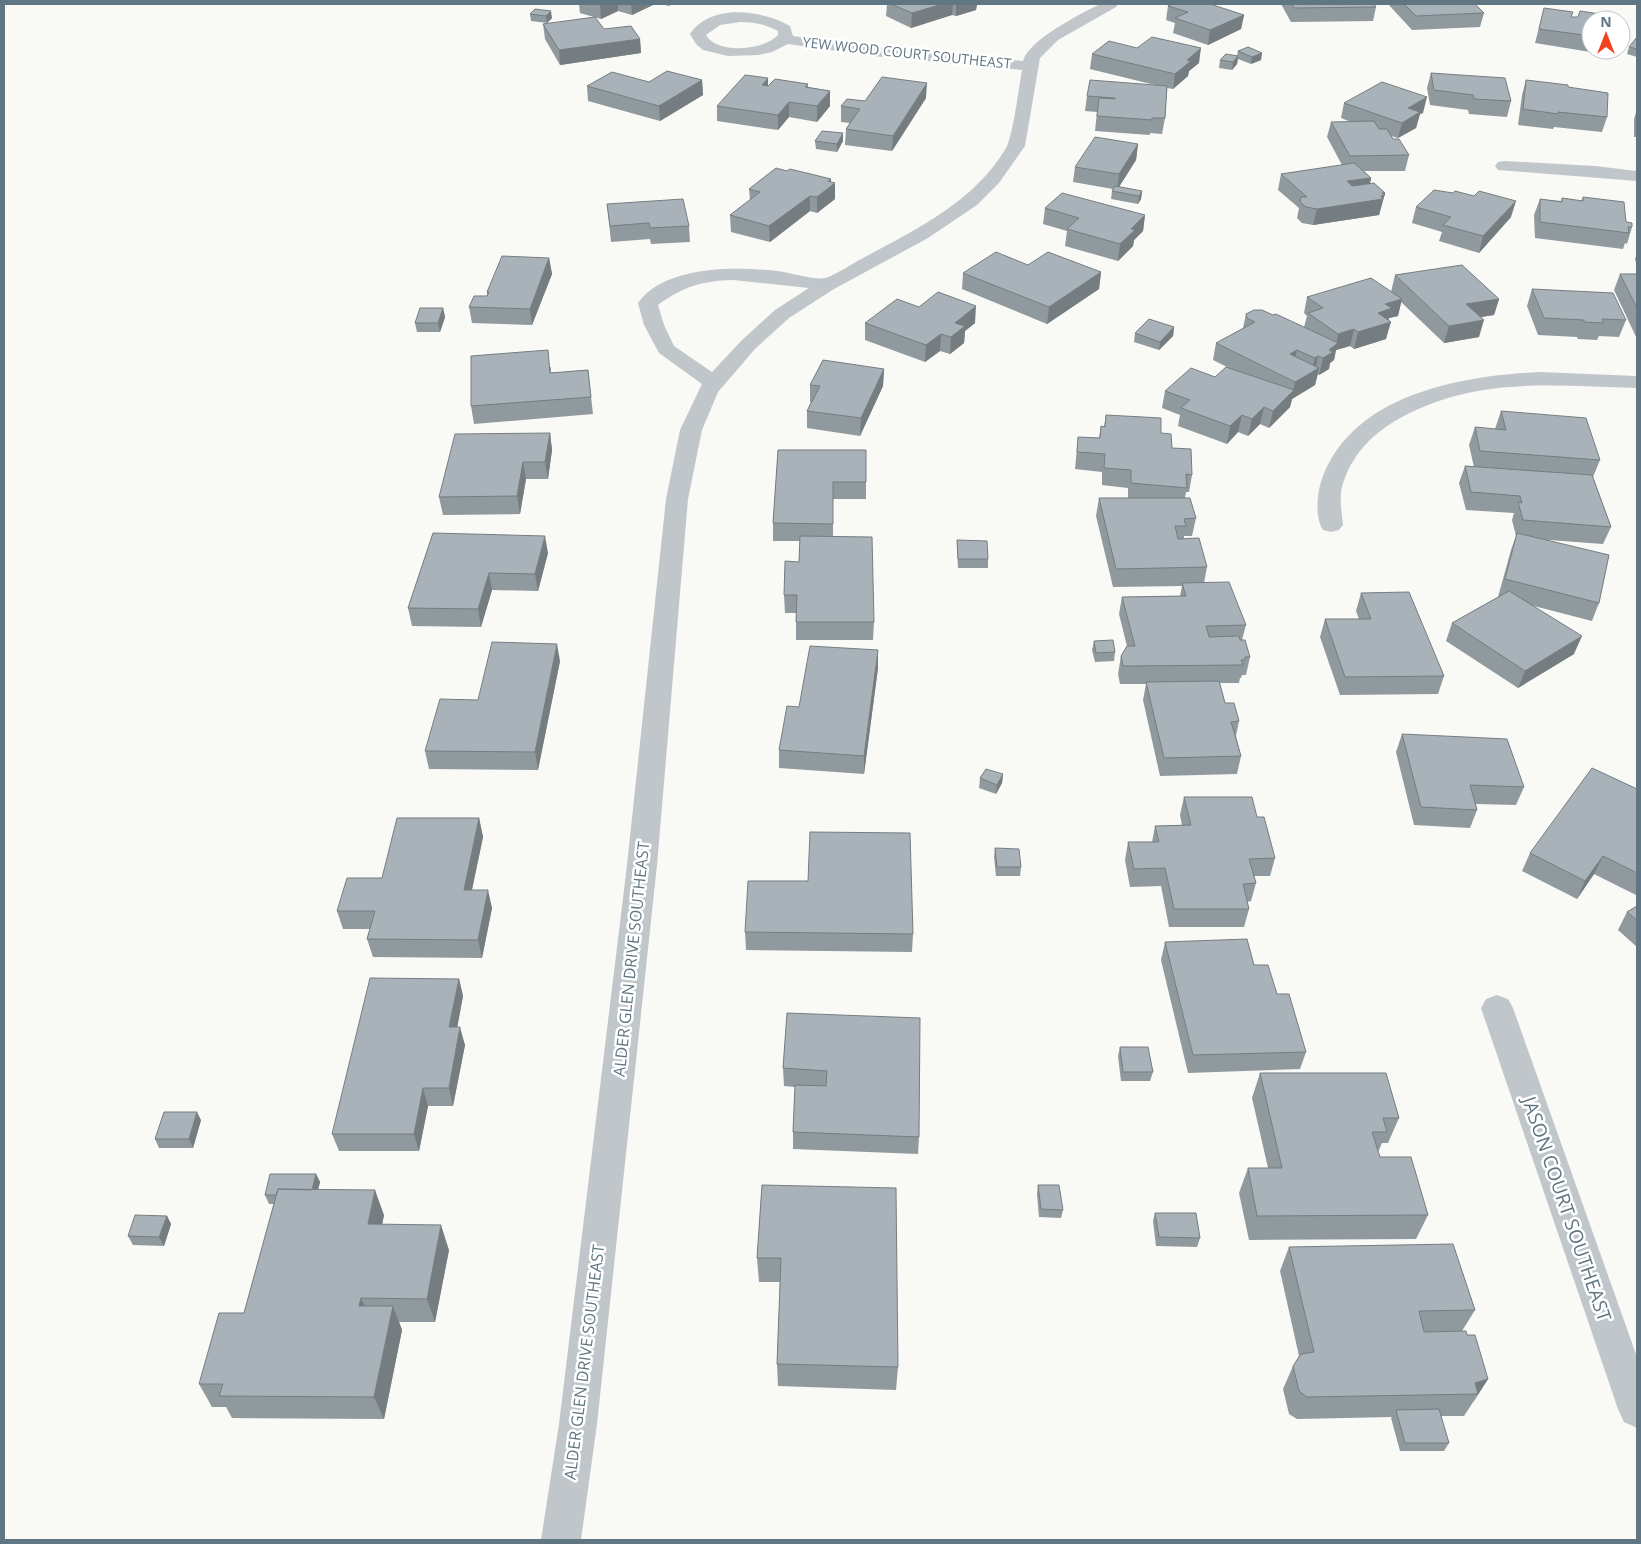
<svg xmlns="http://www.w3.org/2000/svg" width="1641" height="1544" font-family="'Open Sans',sans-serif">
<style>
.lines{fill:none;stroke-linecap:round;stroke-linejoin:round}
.minor{fill:#c1c6ca;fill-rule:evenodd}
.wall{fill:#90999e}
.shaded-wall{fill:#767d81}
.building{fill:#a8b2b8;stroke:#767d81}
.labels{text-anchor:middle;stroke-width:5;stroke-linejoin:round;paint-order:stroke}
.far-street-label{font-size:14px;fill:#617683;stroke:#fff}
.street-label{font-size:16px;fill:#617683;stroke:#fff}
.near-street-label{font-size:19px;fill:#617683;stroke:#fff}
</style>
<rect width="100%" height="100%" fill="#f9f9f6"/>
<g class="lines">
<path class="minor" d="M1100 4H1118L1116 7 1058 40 1040 58 1025 146 999 183 977 205 928 238 834 289 789 318 755 349 718 392 702 430 688 499 657 865 597 1424 581 1540H541L559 1424 627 865 666 499 680 430 702 384 659 353 644 325 638 303C665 264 742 266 784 272 793 274 816 280 825 278 834 276 855 262 865 257 917 229 975 201 1006 148 1013 136 1019 86 1022 70L873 56 788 44 772 52 759 55 728 56 703 50 696 44 690 34C711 3 762 10 790 26L793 36 873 47 1023 61C1028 40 1082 13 1100 4ZM740 22C754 22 765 24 778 31V35C765 50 717 55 706 35L720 25ZM733 280 809 288 775 310 741 341 712 372 674 346 664 325 658 305C684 286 702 281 733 280Z
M1504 161 1595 166 1637 171V181L1498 170 1495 166 1498 162Z
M1540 372 1637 376V388C1555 386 1478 376 1402 417 1374 432 1351 454 1342 487 1339 499 1342 513 1343 525L1339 530 1331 532 1323 530C1315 518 1317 495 1321 482 1350 394 1461 376 1540 372Z
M1497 995 1508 999 1513 1008 1637 1357V1428L1624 1422 1618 1409 1481 1008 1486 999Z"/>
</g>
<path class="wall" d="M579 4H655L632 15 618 11 601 19 580 13Z
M661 4H673L669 6Z
M887 4H977L976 10 956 16 952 15 911 28 886 16Z
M1281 4H1374L1376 7 1373 21 1291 22Z
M1388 4H1475L1484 13 1480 27 1412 30Z
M1168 6 1244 15 1241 29 1208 45 1173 33 1175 23 1166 20Z
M1544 8 1571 17H1578L1580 11 1591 20V50H1605L1603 54 1535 43Z
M535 9 552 18 547 23 531 21 530 14Z
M543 24 604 29 640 39 641 53 560 65 545 39Z
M1637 37V57L1627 54 1629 47Z
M1238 51 1262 53 1261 60 1251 64 1238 59 1237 64 1232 70 1219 68 1220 60 1237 56Z
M1092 54 1199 63 1189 71 1188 76 1173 89 1167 88 1165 118 1162 134 1150 133V135L1095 131 1097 112 1085 111 1087 96 1155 85 1090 69Z
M1431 73 1511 101 1507 117 1469 114 1468 110 1430 105 1427 88Z
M702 80 703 95 660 121 588 101 587 86 649 82Z
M1526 80 1568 87 1607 117 1602 132 1554 127 1553 129 1518 125 1522 95Z
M808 84V87L830 91V106L817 122 789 117 778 130 717 121V106L768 86Z
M926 98 892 151 845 145 846 129 850 123 841 122V106L865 101Z
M1344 103 1423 113 1420 114 1416 128 1398 138 1391 136 1393 139 1409 155 1405 171H1364L1371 178 1370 184 1385 193 1379 215 1313 225 1302 223 1297 218 1299 208 1278 190 1281 174 1342 165 1327 137 1331 122H1351L1341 118Z
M1637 109V137H1634V119Z
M815 141H843L837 152 816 149Z
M1138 144 1136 160 1119 187 1142 191 1141 199 1138 204 1111 199 1112 191 1113 189 1073 182 1075 167Z
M787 171 831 179V182L835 183V199L817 213 810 211 770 242 731 232 730 215 750 201 749 189Z
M1583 197 1626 222 1632 227 1627 244 1625 243 1623 249 1535 238 1534 215 1540 199 1561 201 1562 198 1581 201Z
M607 204 689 226 690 242 651 244 650 239 611 242Z
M1416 207 1511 217 1479 253 1439 241 1442 232 1412 223Z
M1045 208 1145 215 1143 231 1134 240 1133 246 1118 261 1065 246 1067 231 1043 224Z
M1637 253V267L1635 259Z
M549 258 552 274 532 325 472 323 469 307 487 296V292Z
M1028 265 1101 272 1099 289 1047 324 962 289 963 273Z
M1620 274H1637V339L1614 290Z
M1395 275 1499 299 1494 315 1481 317 1479 337 1444 343 1401 302 1398 316 1389 318 1386 339 1354 349 1350 346 1336 350 1334 360 1330 363 1329 369 1319 375 1318 374 1315 385 1292 399 1290 407 1269 428 1260 424 1248 436 1238 432 1227 444 1178 426 1180 415 1162 408 1165 391 1215 377 1229 368 1213 360 1216 343 1243 328 1246 314 1273 315 1304 327 1307 316 1304 313 1307 297 1391 292Z
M1532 289 1626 320 1619 337 1599 336 1597 340 1578 339 1577 337 1538 335 1527 306Z
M919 307 975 323 965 331 964 343 950 354 940 351 925 362 865 340V323Z
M443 308 445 317 440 332H417L415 323Z
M1174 327 1173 336 1159 350 1134 342 1135 333Z
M551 367V373L588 370 593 414 474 424 471 406Z
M884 369 883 386 860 436 807 428V411L811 402H810V385Z
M1501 411 1600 460 1593 477 1611 527 1603 544 1549 540 1599 603 1592 621 1534 606 1574 654 1518 688 1446 641 1452 623 1498 597 1511 550 1516 536 1512 520 1514 513 1466 510 1459 483 1465 466 1474 467 1469 445 1475 427 1495 429Z
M1106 415 1161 433 1192 475 1189 492H1186L1185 498 1196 518 1192 536H1184V539L1207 567 1204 583 1246 625 1242 640 1250 657 1246 675H1242L1241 678H1240L1239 683H1220L1225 703 1239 721 1236 736 1241 756 1237 774 1160 776 1143 700 1146 684H1120L1118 674 1121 656 1127 646 1119 614 1122 597 1180 596 1182 586 1113 587 1096 516 1099 498H1128V488L1102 485V472L1075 469 1078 437 1099 438 1101 426 1104 427Z
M550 433 552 450 548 479H526L520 514 443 515 439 497Z
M778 450 866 482V499H833V536L874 622 873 640H796V613H785L784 595 799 562 800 541H773V523Z
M433 533 548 553 538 591 492 590 481 627 412 626 408 608Z
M957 540 988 559V568H958L957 549Z
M1361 593 1444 676 1438 694 1340 695 1320 637 1325 619H1359L1356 611Z
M1094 641 1115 652 1114 661 1095 662 1092 650Z
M560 661 538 770 429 769 425 751Z
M878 668 864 774 779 768V750Z
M1402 734 1524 787 1516 805 1476 804 1477 810 1470 828 1414 825 1396 752Z
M1003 774 1002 783 996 794 979 788 980 778Z
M1637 789V893L1636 895 1594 874 1577 899 1522 871 1530 853Z
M1184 797 1257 817 1275 858 1270 876H1254L1256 883 1251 901 1247 902 1249 909 1244 927H1169L1161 886 1130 887 1125 860 1128 842H1152L1155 826 1182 825 1180 815Z
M479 818 483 837 472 890 492 908 482 958 373 957 367 939 370 929H343L337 911 382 878Z
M995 848 1021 867 1020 876H996L994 857Z
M808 881 913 934 912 952 746 950 745 932Z
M1637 906V947L1618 930 1627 912Z
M1165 942 1254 965 1277 994 1306 1052 1300 1069 1188 1073 1161 960Z
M459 979 463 996 457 1027 465 1045 453 1106H428L419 1151H339L332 1134Z
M787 1013 919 1137 918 1154 793 1149V1132L795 1087 784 1086 783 1068Z
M1120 1047 1153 1072 1150 1081H1121L1118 1056Z
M1260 1073 1399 1118 1388 1143H1382L1378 1152 1380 1157 1428 1215 1416 1239 1249 1240 1239 1193 1248 1168H1268L1252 1098Z
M201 1120 193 1148H159L155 1139Z
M316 1174 320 1182 318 1190 384 1215 382 1225 449 1250 435 1322H399L402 1330 384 1419 232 1418 226 1407H212L199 1384 244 1313 274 1204H269L265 1195Z
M762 1185 898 1367 896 1390 778 1386 777 1364 780 1282H759L757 1258Z
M1038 1185 1063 1210 1061 1218 1039 1217 1037 1194Z
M1155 1213 1200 1238 1197 1247 1156 1246 1153 1221Z
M167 1216 171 1224 164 1246 133 1245 128 1236Z
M1289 1247 1475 1310 1462 1331 1467 1335 1488 1379 1464 1416H1441L1449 1443 1444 1451H1400L1391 1418 1392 1417 1297 1419 1289 1414 1283 1389 1293 1366 1299 1356 1280 1271Z"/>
<path class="shaded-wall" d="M602 4H618V11L601 19 600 5Z
M631 4H655L632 15Z
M943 4H953L952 15 911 28 912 13Z
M956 4H977L976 10 956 16Z
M551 11 552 18 547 23 546 16Z
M1244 15 1241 29 1208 45 1210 30Z
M640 39 641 53 560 65 559 50Z
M1201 48 1199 63 1189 71 1188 76 1173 89 1175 74 1187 60Z
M1262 53 1261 60 1251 64 1252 57Z
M1238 56 1237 64 1232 70 1233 62Z
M768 78V93L762 85Z
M702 80 703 95 660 121 659 106Z
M927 83 926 98 892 151 893 136Z
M830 91V106L817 122V106Z
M1427 97 1423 113 1420 114 1416 128 1398 138 1402 123 1408 108Z
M789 102V117L778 130V115Z
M843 133V141L837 152V144Z
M1138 144 1136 160 1117 190 1119 174Z
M1371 178 1368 193 1343 197 1347 181Z
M831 179V186L835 183V199L817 213V197L828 181Z
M1142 191 1141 199 1138 204 1139 196Z
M1385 193 1379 215 1313 225 1317 209Z
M810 196V211L770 242 769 226Z
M1516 201 1511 217 1479 253 1483 236Z
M1145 215 1143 231 1134 240 1133 246 1118 261 1120 244 1131 229Z
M549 258 552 274 532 325 530 309Z
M1101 272 1099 289 1047 324 1049 307Z
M1402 299 1398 316 1389 318 1388 323 1391 322 1386 339 1354 349 1358 332 1385 304Z
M1499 299 1494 315 1461 320 1466 304Z
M976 306 975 323 965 331 964 343 950 354 951 337 955 323Z
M443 308 445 317 440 332 438 323Z
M1484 320 1479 337 1444 343 1449 326Z
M1174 327 1173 336 1159 350 1160 342Z
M1354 329 1350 346 1336 350 1334 360 1330 363 1329 369 1319 375 1323 358 1329 350 1336 345 1338 334Z
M941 334 940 351 925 362 926 345Z
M1297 350 1293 366 1290 354Z
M1318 356 1315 371 1319 368 1315 385 1292 399 1290 407 1269 428 1273 411 1293 391 1295 382 1311 373 1315 358Z
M884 369 883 386 860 436 861 418Z
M1264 407 1260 424 1248 436 1252 419Z
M1242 415 1238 432 1227 444 1230 426Z
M550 433 552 450 548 479 545 462Z
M523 462 526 479 520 514 517 496Z
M545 536 548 553 538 591 535 574Z
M489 573 492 590 481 627 478 609Z
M1582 636 1574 654 1518 688 1525 671Z
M557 644 560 661 538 770 535 752Z
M878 650V668L864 774V756Z
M1003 774 1002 783 996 794 997 785Z
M479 818 483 837 468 908 464 890Z
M1603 856 1594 874 1577 899 1585 881Z
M488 890 492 908 482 958 478 940Z
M459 979 463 996 454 1045 449 1027Z
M460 1027 465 1045 453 1106 449 1088Z
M423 1088 428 1106 419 1151 414 1134Z
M197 1112 201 1120 193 1148 189 1139Z
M316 1174 320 1182 314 1204 311 1195Z
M375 1190 384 1215 377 1249 368 1224Z
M167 1216 171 1224 164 1246 159 1237Z
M441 1225 449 1250 435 1322 427 1299Z
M361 1298 371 1321 359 1306Z
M393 1306 402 1330 384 1419 374 1397Z
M1488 1379 1474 1401 1473 1402 1478 1394 1475 1383Z"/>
<path class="building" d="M891 4H943L912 13Z
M1172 4H1210L1244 15 1210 30 1175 18 1188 12 1168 6Z
M1292 4H1374L1376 7 1294 8Z
M1404 4H1475L1484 13 1416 16Z
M1544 8 1573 12 1571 17H1578L1580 11 1613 16 1612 20H1591V36L1539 29Z
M535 9 551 11 546 16 530 14Z
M595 17 604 29 631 26 640 39 559 50 543 24Z
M1152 37 1201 48 1187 60 1191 61 1175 74 1092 54 1109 41 1137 48Z
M1637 37V49L1629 47Z
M1248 47 1262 53 1252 57 1238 51Z
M1226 54 1238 56 1233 62 1220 60Z
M667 71 702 80 659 106 587 86 612 72 649 82Z
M1431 73 1505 78 1511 101 1474 99 1473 95 1434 90Z
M745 75 768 78 762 85 768 86 775 79 808 84 805 87 830 91 817 106 789 102 778 115 717 106Z
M882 77 927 83 893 136 846 129 860 109 841 106 847 99 865 101Z
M1090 80 1167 86 1165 118H1152V120L1097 116 1099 98 1115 99V98L1087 96Z
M1526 80 1568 85V87L1608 93 1607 117 1558 112V114L1523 109Z
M1382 82 1427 97 1408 108 1420 112 1402 123 1344 103Z
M1374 121 1379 129H1387L1393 139H1399L1409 155 1350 156 1331 122Z
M822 131 843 133 837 144 815 141Z
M1095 137 1138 144 1119 174 1075 167Z
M1354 163 1371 178 1347 181 1352 186 1374 183 1385 193H1382L1385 195 1381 196 1383 199 1317 209 1306 207 1300 202 1301 197H1307L1281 174Z
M776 168 787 171 790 169 831 179 828 181 835 183 817 197 810 196 769 226 730 215 760 192 749 189Z
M1115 186 1142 191 1139 196 1112 191Z
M1434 190 1453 193 1455 191 1474 196 1479 191 1516 201 1483 236 1443 225 1451 217 1416 207Z
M1062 193 1145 215 1131 229 1135 230 1120 244 1067 229 1079 218 1045 208Z
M1583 197 1624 202 1626 222 1632 223V227H1628L1629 233 1540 222V199L1562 202V198L1583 201Z
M683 199 689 226 650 228 649 223 610 226 607 204Z
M996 252 1028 265 1048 252 1101 272 1049 307 963 273Z
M502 256 549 258 530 309 469 307 474 296H487L489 292H487Z
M1462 265 1499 299 1466 304 1484 320 1449 326 1395 275Z
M1620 274H1637V308Z
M1371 278 1402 299 1385 304 1392 308 1378 313 1391 322 1358 332 1354 329 1338 334 1308 313 1323 308 1307 297Z
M1532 289 1613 293 1626 320 1602 319 1603 323 1584 322V320L1544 318Z
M938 292 976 306 955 323 965 326 951 337 941 334 926 345 865 323 897 299 919 307Z
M420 308H443L438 323H415Z
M1254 310H1262L1273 315 1276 314 1338 343 1329 350 1333 352 1323 358 1318 356 1315 358 1297 350 1290 354 1319 368 1295 382 1216 343 1255 322 1247 318 1246 314Z
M1149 319 1174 327 1160 342 1135 333Z
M548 350 550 373 588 370 591 397 471 406V356Z
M823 360 884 369 861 418 807 411 820 386 810 385Z
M1226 367 1294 390 1273 411 1264 407 1252 419 1242 415 1230 426 1181 408 1190 400 1165 391 1191 368 1215 377Z
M1501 411 1586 418 1600 460 1480 451 1475 427 1506 430Z
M1106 415 1161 418V433L1171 434 1172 448 1191 449 1192 475 1186 474 1187 488 1131 483V470L1104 468 1105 454 1077 452 1078 437 1100 438 1101 426 1105 427Z
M550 433 545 462H523L517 496 439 497 455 434Z
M778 450H866V482H833V524L773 523Z
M1465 466 1592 475 1611 527 1523 520 1518 502 1522 503 1520 496 1471 492Z
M1099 498H1190L1196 518 1184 519 1186 526H1175L1178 539 1199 538 1207 567 1116 569Z
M433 533 545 536 535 574 489 573 478 609 408 608Z
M1517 533 1609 555 1599 603 1505 579Z
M800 536 872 537 874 622H796L797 595H784L785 561 799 562Z
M957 540 987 541 988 559H958Z
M1229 582 1246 625 1206 626 1209 637 1239 636 1240 640H1245L1250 657H1245V660H1241L1243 665 1123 666 1121 656 1127 646H1135L1122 597 1186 596 1182 583Z
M1509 591 1582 636 1525 671 1452 623Z
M1409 592 1444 676 1345 677 1325 619H1371L1361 593Z
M1113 640 1115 652 1096 653 1094 641Z
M492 642 557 644 535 752 425 751 440 699 478 700Z
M810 646 878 650 864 756 779 750 787 706 799 707Z
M1219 681 1225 703H1234L1239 721 1231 722 1241 756 1164 758 1146 682Z
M1402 734 1507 739 1524 787 1470 785 1477 810 1421 807Z
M1592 768 1637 789V873L1603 856 1585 881 1530 853Z
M986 769 1003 774 997 785 980 778Z
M1184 797H1252L1257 817H1264L1275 858 1249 859 1256 883 1243 884 1249 909H1174L1165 868 1134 869 1128 842H1159L1155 826 1191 825Z
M397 818H479L464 890H488L478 940 367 939 375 911H337L347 878H382Z
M810 832 910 833 913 934 745 932 748 881H808Z
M995 848 1019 849 1021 867H997Z
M1637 906V920L1627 912Z
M1247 939 1254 965H1268L1277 994H1289L1306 1052 1193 1055 1165 942Z
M370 978 459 979 449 1027H460L449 1088H423L414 1134H332Z
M787 1013 920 1018 919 1137 793 1132 795 1085 826 1086 827 1071 783 1068Z
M1120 1047H1148L1153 1072H1123Z
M1260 1073H1386L1399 1118H1383L1387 1132H1372L1380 1157H1411L1428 1215 1257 1216 1248 1168H1282Z
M164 1112H197L189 1139H155Z
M270 1174H316L312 1190 278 1189 276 1195H265Z
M762 1185 896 1188 898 1367 777 1364 781 1258H757Z
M1038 1185H1059L1063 1210 1041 1209Z
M278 1189 375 1190 368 1224 441 1225 427 1299 361 1298 359 1306H393L374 1397 219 1396 223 1384H199L219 1313H244Z
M1155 1213H1196L1200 1238 1159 1237Z
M135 1215 167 1216 159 1237 128 1236Z
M1453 1244 1475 1310 1419 1311 1424 1332 1466 1331 1467 1335H1475L1488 1379 1475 1383 1478 1394 1307 1397 1299 1391 1293 1366 1301 1354 1314 1352 1289 1247Z
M1439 1409 1449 1443H1405L1396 1410Z"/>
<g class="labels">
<g class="far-street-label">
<text transform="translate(907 53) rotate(6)" y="5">YEW WOOD COURT SOUTHEAST</text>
</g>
<g class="street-label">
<text transform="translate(631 959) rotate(-84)" y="6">ALDER GLEN DRIVE SOUTHEAST</text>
<text transform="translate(584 1362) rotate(-83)" y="6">ALDER GLEN DRIVE SOUTHEAST</text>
</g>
<g class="near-street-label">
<text transform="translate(1567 1209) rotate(71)" y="7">JASON COURT SOUTHEAST</text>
</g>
</g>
<rect width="1641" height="1544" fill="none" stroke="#617683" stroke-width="10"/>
<g transform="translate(1606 35)"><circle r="24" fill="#ffffff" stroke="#c0c8cd"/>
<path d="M0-4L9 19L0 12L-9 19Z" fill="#f1451e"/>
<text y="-8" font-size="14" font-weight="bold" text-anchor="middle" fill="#617683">N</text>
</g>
</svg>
